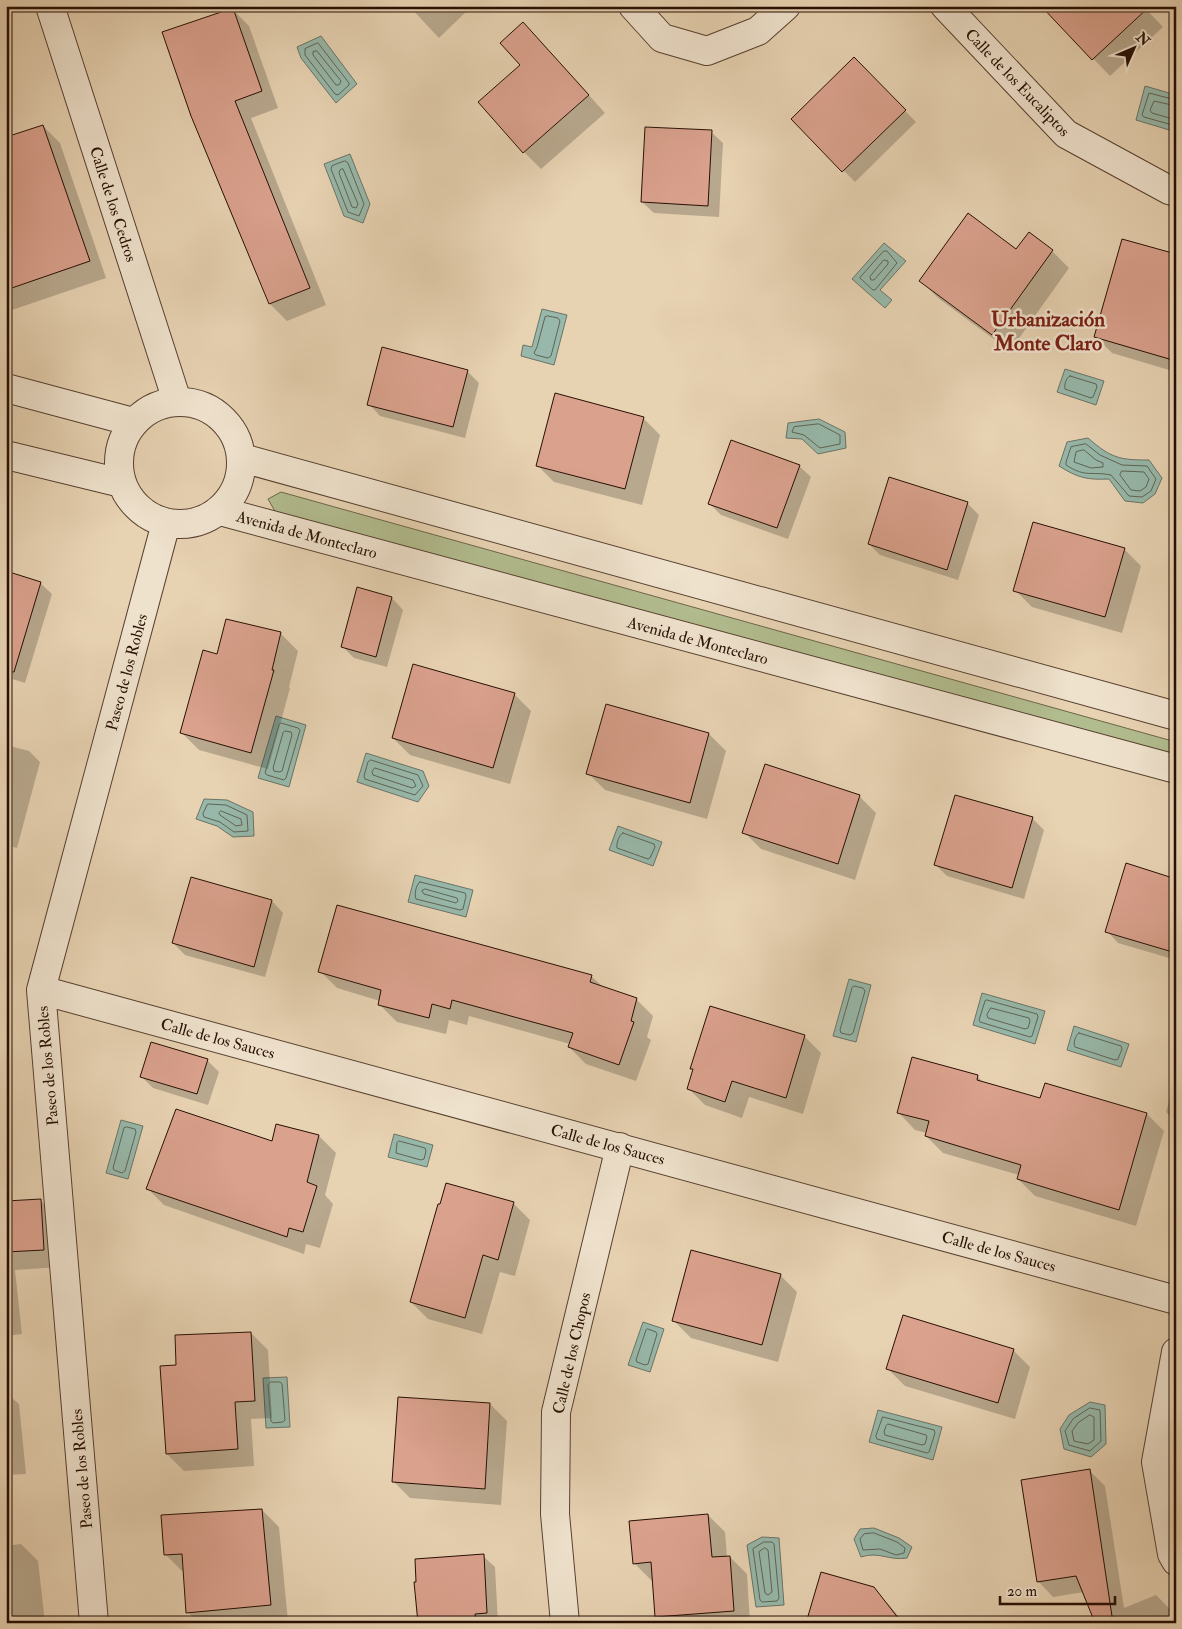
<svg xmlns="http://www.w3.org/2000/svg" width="1182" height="1629" font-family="'IM FELL Double Pica',serif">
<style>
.green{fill:#b2bd8f;stroke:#6c6649}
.water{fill:#97b8aa;stroke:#6a7467}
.shadow{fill:#0003}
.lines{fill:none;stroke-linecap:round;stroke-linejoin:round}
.shore{stroke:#5f6456;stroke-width:1}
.building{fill:#daa18d;stroke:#270f03}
.minor-casing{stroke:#57402f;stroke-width:30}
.minor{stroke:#efe2cd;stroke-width:28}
.labels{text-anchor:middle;stroke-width:5;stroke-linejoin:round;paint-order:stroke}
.street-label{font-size:16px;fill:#270f03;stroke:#efe2cd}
.district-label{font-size:21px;font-weight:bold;fill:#7a1f14;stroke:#efe2cd}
</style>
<rect width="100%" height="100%" fill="#e7d2b2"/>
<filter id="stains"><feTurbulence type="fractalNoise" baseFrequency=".004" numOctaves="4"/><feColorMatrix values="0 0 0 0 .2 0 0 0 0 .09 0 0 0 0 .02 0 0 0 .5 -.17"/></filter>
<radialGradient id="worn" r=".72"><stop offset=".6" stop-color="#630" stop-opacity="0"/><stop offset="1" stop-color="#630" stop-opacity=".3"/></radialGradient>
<path class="green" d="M281 492 1176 742V758L276 513 268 499Z"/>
<path class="water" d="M321 36 357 84 336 103 301 58 297 47Z
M1145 86 1176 95V132L1136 120Z
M350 154 370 204 363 223 344 216 324 164Z
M884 243 906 261 880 290 892 300 885 308 852 279Z
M542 309 567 315 554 365 521 356 523 345 532 347Z
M1065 369 1104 381 1096 405 1057 392Z
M819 419 845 432 846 448 818 454 802 439 786 438 788 423Z
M1088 438C1111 458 1119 460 1149 460L1162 478 1155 494 1143 503 1125 501 1109 479C1087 480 1078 478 1059 466L1067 442Z
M276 716 306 725 289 787 258 778Z
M366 753 423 771 429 786 418 802 357 782Z
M204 799 227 800 253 812 254 836 233 837 217 826 196 819Z
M618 826 662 842 653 866 609 850Z
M415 875 473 890 466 917 408 902Z
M849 979 871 985 856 1042 833 1036Z
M982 993 1045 1011 1035 1044 973 1025Z
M1074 1026 1129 1044 1121 1067 1067 1050Z
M121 1120 143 1126 128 1179 106 1173Z
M394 1134 433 1145 427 1167 388 1157Z
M643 1322 664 1329 650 1372 628 1365Z
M287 1377 290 1427 266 1428 263 1378Z
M1090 1402 1105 1405 1106 1444 1091 1457 1064 1449 1060 1429 1069 1415Z
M878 1410 942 1427 933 1460 869 1442Z
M874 1528 899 1538 912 1547 907 1558C889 1561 879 1551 861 1557L854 1539 860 1529Z
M762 1537 779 1538 784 1605 756 1607 747 1545Z"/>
<path class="shadow" d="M409 6H472L439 38Z
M1043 6H1143L1163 27 1110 76Z
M232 9 249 26 278 108 251 118 326 305 287 321 270 304 192 116Z
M540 41 605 113 541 169 524 152 521 65Z
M854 59 916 122 855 182 793 119Z
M43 126 60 143 106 278 6 312V139Z
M711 132 723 143 719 217 654 213 642 202Z
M1029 234 1052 251 1069 268 1010 351 938 298 921 281 1017 250Z
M1176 256V372L1112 353 1095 336Z
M467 371 479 383 465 438 380 416 369 404Z
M643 418 660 435 642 505 554 482 537 465Z
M799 466 811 477 788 539 721 515 710 504Z
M967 503 979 515 958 580 880 555 869 544Z
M1124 549 1141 566 1122 633 1032 607 1015 590Z
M6 572 40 583 52 594 25 683 6 677Z
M392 598 403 610 387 667 354 658 342 646Z
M281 634 298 651 289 687 290 688 268 769 199 750 182 733 218 656Z
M514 694 531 711 510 784 410 755 393 738Z
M607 705 709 734 726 751 707 819 605 790 588 773Z
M6 745 29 751 40 762 17 848 6 845Z
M859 796 876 813 855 880 761 849 744 832Z
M1032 818 1044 830 1024 899 947 876 936 865Z
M192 879 272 901 283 913 265 977 185 955 173 943Z
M1176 880V960L1118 943 1107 931Z
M6 896 12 901 10 919 12 920 6 989Z
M320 971 591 976 603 987 636 999 653 1016 647 1037 651 1040 636 1081 586 1064 569 1047 570 1044 469 1016 467 1025 449 1020 446 1034 397 1022 380 1005V1001L337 988Z
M804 1036 821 1053 803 1114 749 1097 742 1118 705 1105 688 1088 694 1070 692 1068Z
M207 1060 219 1072 208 1105 153 1088 142 1077Z
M977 1076 985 1084 1041 1100 1147 1114 1164 1131 1136 1226 1035 1196 1018 1179 1019 1175 943 1153 926 1136 927 1133 915 1130 898 1112Z
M1176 1078V1122L1166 1112Z
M277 1125 319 1136 336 1153 325 1195 333 1204 320 1248 306 1244 304 1254 164 1205 147 1188 273 1143Z
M6 1138 10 1202 40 1200 57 1217 60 1267 15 1270 22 1334 6 1336Z
M513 1203 530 1220 515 1276 500 1272 482 1334 428 1319 411 1302Z
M780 1275 797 1292 778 1362 691 1338 674 1321Z
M251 1333 268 1350 272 1418 251 1419 254 1466 184 1471 167 1454 177 1366Z
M1013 1350 1030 1367 1015 1419 905 1386 888 1369Z
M6 1393 19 1404 26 1474 6 1475Z
M490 1404 507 1421 501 1505 410 1498 393 1481Z
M1090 1471 1105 1486 1124 1608 1156 1595 1172 1611 1176 1623H1096L1084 1592 1053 1597 1038 1581Z
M262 1510 279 1527 288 1622 198 1623 188 1612 184 1571H182L165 1554Z
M708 1515 725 1532 727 1557H730L747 1574 750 1623H663L656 1616 654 1581H652L635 1564 631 1522Z
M21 1544 38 1561 45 1623H6V1546Z
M483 1556 495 1567 498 1623H419Z
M873 1589 890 1606 904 1623H807Z"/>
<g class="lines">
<path class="shore" d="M318 43 349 83V85L338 95 335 94 305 55V49Z
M317 51 341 81 339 85H336L313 55V52Z
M1176 100 1149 93 1142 115 1144 117 1176 126
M1176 106 1154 101 1150 110 1152 113 1176 120
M345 161 348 163 364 204 359 216 348 212 331 169 332 166Z
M343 169 358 204 356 208 352 207 339 173 340 170Z
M884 251H887L897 263 875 290H873L860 278Z
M884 260 888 261V264L874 280H871L870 277Z
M548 316 558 318 560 321 551 356 548 358 536 355 534 353 537 347 545 317Z
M1070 376 1096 384 1097 387 1093 397 1091 398 1065 389C1064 386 1066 377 1070 376Z
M819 424 840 435V444L820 448 804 435 792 432 794 427Z
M1086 444 1100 455 1122 465 1147 466 1156 479 1151 491 1142 497 1129 496 1111 475C1091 471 1086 478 1066 465V462L1071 447Z
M1084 450 1096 460 1103 463V467L1091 468 1074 462 1076 452Z
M1122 471 1144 472 1149 479 1146 487 1140 491 1131 490 1120 475Z
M281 723 298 728 300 730 286 778 284 780 267 775 265 773 279 725Z
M285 731 291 732 292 735 282 771 279 772 274 771 273 768 283 733Z
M371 760 418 775 423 786 415 795 365 779 364 776 368 762Z
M375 768 413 780 416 786 412 788 373 775 372 772Z
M208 804 226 805 247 815 248 831 234 832 220 822 204 817 203 814Z
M221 811 241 819 242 825 236 826 220 815 219 813Z
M623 833 654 844 655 847 650 858 648 859 617 848C616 844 619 835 623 833Z
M420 882 465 893 466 896 463 909 460 910 416 899C414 895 416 884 420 882Z
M425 889 457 898 458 901 456 903 424 894 422 891Z
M854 986 863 988 865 991 853 1033 850 1035 841 1033 840 1030 852 988Z
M987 1000 1037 1014 1038 1017 1032 1036 1030 1037 980 1022 979 1020 985 1001Z
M991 1008 1029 1018 1030 1021 1028 1028 1025 1029 988 1018 987 1015Z
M1079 1033 1121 1046 1122 1049 1118 1059 1115 1060 1075 1047C1073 1044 1075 1035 1079 1033Z
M127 1127 135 1129 136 1132 125 1171 122 1173 114 1170 113 1168 124 1128Z
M399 1141 425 1148 426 1151 424 1159 421 1160 396 1153 397 1143Z
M648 1329 656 1332 657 1334 648 1364 645 1365 637 1362 636 1360 646 1330Z
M271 1382H280L282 1384 285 1420 283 1422 273 1423 271 1421 268 1385Z
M1090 1408 1100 1410 1101 1441 1090 1451 1069 1445 1065 1431 1073 1419Z
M1090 1415 1094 1417V1440L1088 1444 1074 1441 1072 1431 1078 1423Z
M883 1417 934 1430 935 1433 929 1452 927 1453 877 1439 876 1436Z
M888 1424 926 1435 927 1437 925 1444 922 1445 885 1435 884 1432 886 1426Z
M874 1533 897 1542 905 1548 904 1553 896 1555 880 1549 863 1550 860 1539 864 1534Z
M764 1542H772L774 1544 779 1598 777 1601 762 1602 760 1600 753 1549Z
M765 1548 768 1550 772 1592 768 1595 765 1593 759 1552Z"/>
</g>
<path class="building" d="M1041 6H1150L1092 60Z
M233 8 262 91 235 101 310 288 269 304 191 116 162 32Z
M523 22 589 95 523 153 478 102 520 65 500 43Z
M854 57 906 110 842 172 791 119Z
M43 125 90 261 6 290V137Z
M645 127 712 130 708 206 641 202Z
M968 213 1016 249 1029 232 1053 250 992 335 919 281Z
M1122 239 1176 254V361L1094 337Z
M382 347 468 370 453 427 367 405Z
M555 393 644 417 625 489 536 466Z
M731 440 800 465 777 528 708 504Z
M889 477 968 502 947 570 868 544Z
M1033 522 1125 548 1105 617 1013 591Z
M6 571 41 582 14 672 6 671Z
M357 587 392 597 376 657 341 647Z
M226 619 281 632 272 670H274L251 753 180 733 203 650 217 654Z
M413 664 515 693 493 768 392 738Z
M606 704 709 733 690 803 586 774Z
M765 764 860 795 838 864 742 833Z
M955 795 1033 817 1012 888 934 865Z
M1126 863 1176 879V953L1105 932Z
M191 877 272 900 254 967 172 943Z
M337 905 592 975 590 982 637 998 631 1021 634 1022 619 1065 568 1047 573 1033 452 1000 450 1009 432 1004 429 1018 378 1005 381 990 318 972Z
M710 1006 805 1035 786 1098 732 1081 725 1102 687 1089 693 1069H690Z
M151 1042 208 1059 197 1094 140 1077Z
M912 1057 978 1075 977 1080 1040 1098 1045 1083 1147 1113 1119 1210 1017 1179 1021 1165 925 1136 929 1121 897 1113Z
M176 1109 272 1141 276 1124 319 1135 307 1182 317 1186 303 1232 289 1228 287 1237 146 1189Z
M446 1183 514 1202 498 1260 483 1255 465 1318 410 1302 438 1204H440Z
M41 1199 44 1250 6 1252V1201Z
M691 1250 781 1274 762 1345 672 1321Z
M903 1315 1014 1349 998 1403 886 1369Z
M251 1332 255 1401 235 1402 238 1449 166 1454 160 1366 176 1365 175 1335Z
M398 1397 490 1403 485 1489 392 1482Z
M1090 1469 1113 1623H1095L1076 1576 1037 1582 1021 1480Z
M262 1509 271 1605 186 1613 182 1554 164 1555 161 1515Z
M708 1514 712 1557 730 1556 734 1611 655 1617 651 1562 633 1564 629 1521Z
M484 1554 487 1613 475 1614 476 1623H418L414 1582H416L415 1559Z
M821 1572 874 1587 902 1623H806Z"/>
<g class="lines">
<defs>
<path id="minor" d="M50 6 177 401
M633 6 662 38 707 51 758 31 786 6
M945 6 1066 134 1169 190 1176 192
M6 388 133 422
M119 463a61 61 0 1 1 122 0a61 61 0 1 1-122 0Z
M6 455 121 483
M242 458 1176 716
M220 511 1176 769
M41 990 1176 1300
M1176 1352 1156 1462 1172 1554 1176 1561
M94 1623 41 990 166 523
M565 1623 555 1514 556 1412 620 1147"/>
</defs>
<use href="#minor" class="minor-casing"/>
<use href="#minor" class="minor"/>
</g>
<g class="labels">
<g class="street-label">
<text transform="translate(1018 82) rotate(46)" y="6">Calle de los Eucaliptos</text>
<text transform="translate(114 204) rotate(72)" y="6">Calle de los Cedros</text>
<text transform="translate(307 534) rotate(15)" y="6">Avenida de Monteclaro</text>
<text transform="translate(698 640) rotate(15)" y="6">Avenida de Monteclaro</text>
<text transform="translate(126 672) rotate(-75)" y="6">Paseo de los Robles</text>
<text transform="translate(218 1038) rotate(15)" y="6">Calle de los Sauces</text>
<text transform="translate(47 1066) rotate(-95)" y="6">Paseo de los Robles</text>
<text transform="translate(608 1144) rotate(15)" y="6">Calle de los Sauces</text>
<text transform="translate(999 1251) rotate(15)" y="6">Calle de los Sauces</text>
<text transform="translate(571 1353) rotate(-77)" y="6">Calle de los Chopos</text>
<text transform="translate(81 1469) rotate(-95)" y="6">Paseo de los Robles</text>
</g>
<g class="district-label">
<text x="1048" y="326">Urbanización<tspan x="1048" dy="24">Monte Claro</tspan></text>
</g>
</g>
<rect width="1182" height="1629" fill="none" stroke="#e7d2b2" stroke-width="25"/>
<rect x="8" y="8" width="1167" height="1614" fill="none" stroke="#270f03" stroke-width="2.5"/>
<rect x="12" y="12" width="1157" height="1604" fill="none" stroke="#270f03"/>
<g transform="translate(1134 48) rotate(45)" stroke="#efe2cd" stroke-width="4" paint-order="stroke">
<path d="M0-4L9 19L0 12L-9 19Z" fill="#270f03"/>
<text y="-8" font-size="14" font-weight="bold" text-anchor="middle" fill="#270f03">N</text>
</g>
<path d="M1000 1596v8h115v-8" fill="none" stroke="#270f03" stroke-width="2.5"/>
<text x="1007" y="1596" font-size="15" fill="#270f03" stroke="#efe2cd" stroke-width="4" paint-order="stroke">20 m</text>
<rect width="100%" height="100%" filter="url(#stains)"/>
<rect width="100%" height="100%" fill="url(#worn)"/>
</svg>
